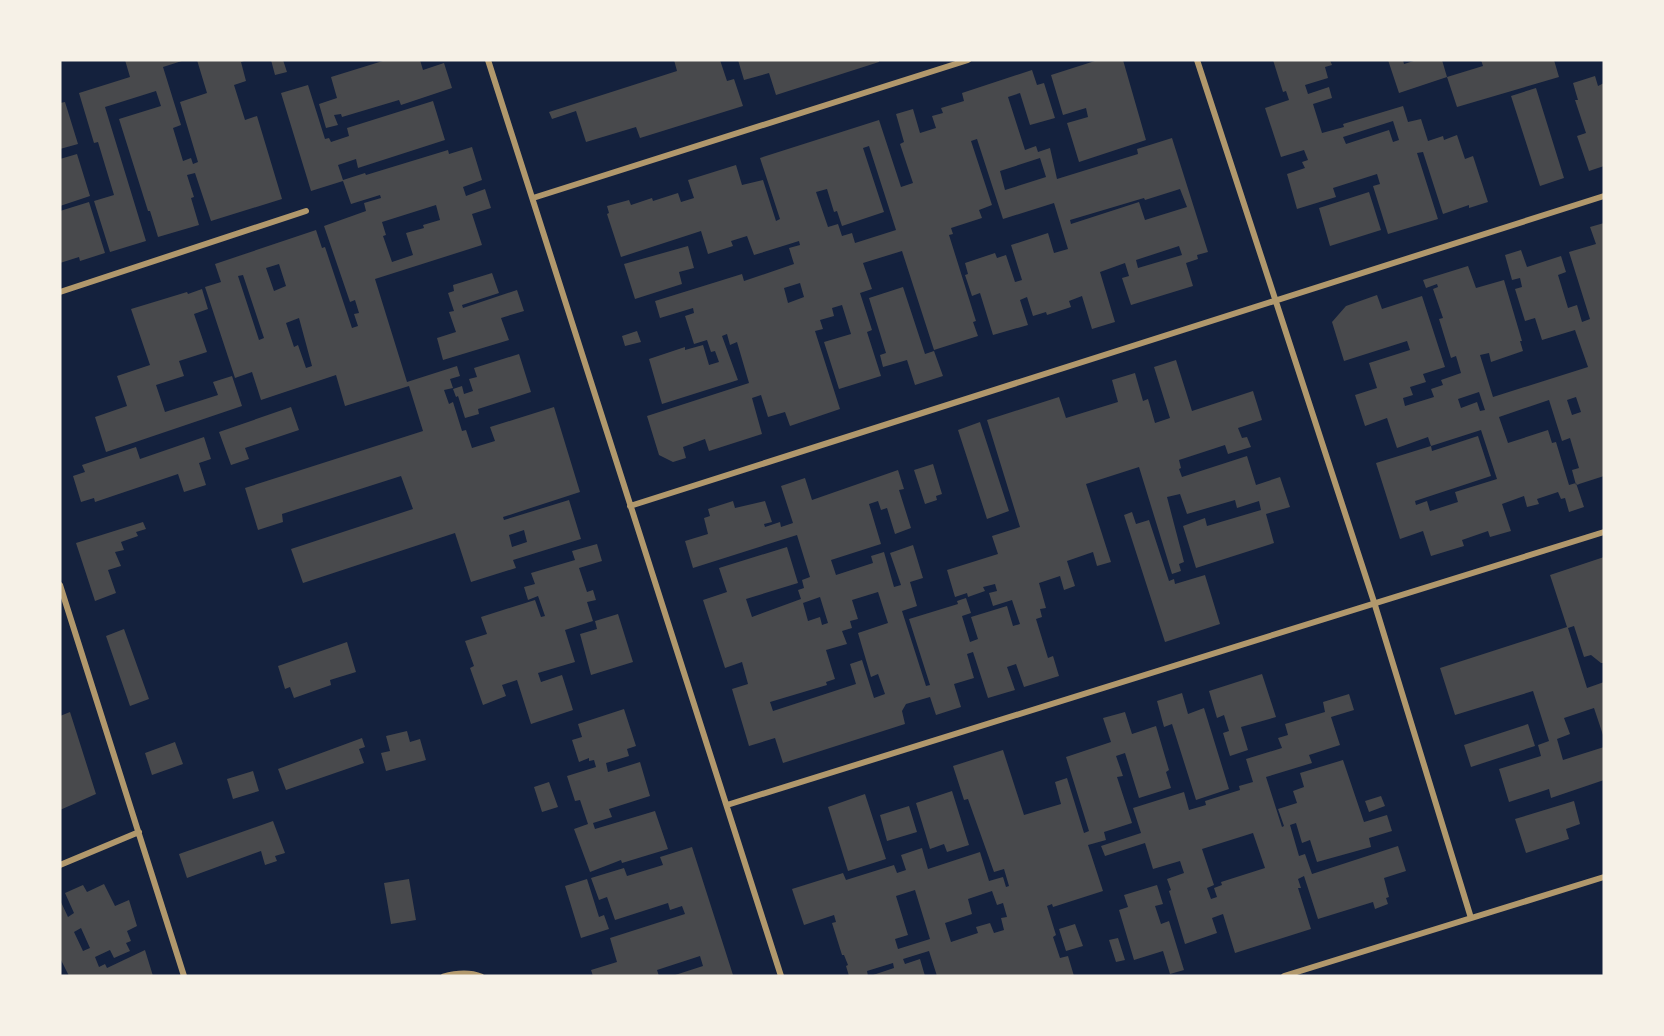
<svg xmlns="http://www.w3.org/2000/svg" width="1664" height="1036" font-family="'IBM Plex Serif',serif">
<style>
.building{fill:#48494c;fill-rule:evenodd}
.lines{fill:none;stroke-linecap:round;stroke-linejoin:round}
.service{stroke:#b1986c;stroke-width:4.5}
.minor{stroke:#b1986c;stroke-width:6}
</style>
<rect width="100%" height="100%" fill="#14213d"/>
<path class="building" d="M125 60H185L163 67 181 125 173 128 183 161 191 158 193 164 198 162 180 102 207 93 197 60H247L241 62 246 81 234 85 245 120 257 116 282 199 211 221 195 173 187 175 194 197 191 198 199 225 158 237 150 211H148L119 119 161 106 156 91 105 107 146 241 110 252 94 201 114 195 98 142 94 143 79 93 130 77Z
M271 60H283L287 72 275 75Z
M386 60H420L423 70 444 63 452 88 401 105 399 100 342 117 341 114 334 115 338 125 326 128 319 104 337 98 331 77Z
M674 60H720L727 81 734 79 743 106 640 138 636 127 586 142 576 111 552 119 549 112 677 71Z
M738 60H879V62L776 95 769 73 744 80Z
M1098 60H1123L1146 140 1079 162 1067 123 1088 117 1086 108 1063 115 1051 75Z
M1273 60H1330L1332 65 1325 67 1328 78 1305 85 1308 94 1329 87 1332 98 1313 104 1322 133 1344 127 1343 124 1403 106 1408 122 1421 119 1428 141 1443 136 1444 140 1457 135 1465 159 1473 156 1488 202 1469 208V205L1443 214 1423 152 1417 153 1438 219 1388 234 1373 186 1380 184 1377 174 1333 188 1336 197 1297 209 1287 174 1305 168 1302 162 1308 160 1304 150 1281 157 1265 108 1289 100 1286 91 1283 92ZM1393 121 1399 140 1393 142 1389 130 1346 144 1343 137Z
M1388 60H1403L1404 64 1417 60H1442L1447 77 1399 93Z
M1481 60H1554L1559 77 1457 107 1447 77 1483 66Z
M1032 70 1037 85 1044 83 1055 118 1030 125 1020 93 1008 97 1025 150 1036 146 1038 152 1050 148 1057 179 1138 154 1137 149 1172 138 1208 252 1197 255 1198 259 1186 263 1193 286 1131 305 1122 278 1129 276 1125 263 1100 272 1115 322 1092 329 1082 296 1069 301 1071 307 1047 315 1046 312 1033 316 1027 297 1020 300 1028 325 993 335 980 293 972 296 965 275 968 274 965 263 995 253 997 258 1006 255 1015 282 1022 280 1011 245 1048 233 1054 253 1068 249 1054 203 1003 219 977 139 971 141 992 205 979 210 982 218 951 228 953 234 949 235 976 321 973 322 978 336 934 350 902 251 863 263 872 289 860 293 872 330 867 332 881 376 839 389 824 342 851 334 842 305 832 308 834 316 820 320 823 329 815 331 840 409 790 426 785 412 768 417 761 395 752 398 762 434 709 451 705 439 683 447 686 458 673 462 659 455 647 416 749 383 737 342 730 345 727 334 722 336 738 380 662 404 649 359 685 347V350L703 345 709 365 719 362 715 351 711 352 707 340 694 344 685 316 694 313 693 308 660 318 655 301 742 274 744 281 794 264 789 248 800 245 799 241 754 255 747 236 731 241 733 246 708 254 701 231 621 257 607 214 609 213 607 206 629 200 631 205 652 198 653 201 678 193 681 202 694 198 688 180 736 165 742 185 763 180 776 221 780 219 760 158 879 120 901 187 913 183 900 144 904 142 896 114 913 109 920 133 936 128 932 116 943 113 941 108 964 101 962 93ZM869 146 896 230 855 243 852 233 842 236 838 224 828 227 816 192 827 189 834 212 837 211 842 226 884 212 863 148ZM1040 158 1046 177 1005 190 1000 171ZM1180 189 1187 207 1145 220 1139 202 1071 224 1070 220 1144 198 1145 200ZM1179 246 1182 255 1138 268 1136 260ZM800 283 804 297 788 303 784 288Z
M1595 76 1598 86 1604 83V166L1589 171 1577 136 1586 133 1575 100H1578L1573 83Z
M308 85 325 139 329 138 331 142 349 136 347 128 433 101 445 140 358 168 356 159 338 165 343 180 365 173 366 175 448 150 449 154 472 147 482 180 463 187 466 196 485 189 491 208 472 214 482 245 375 279 407 382 457 366 460 376 450 379 453 388 444 390 449 404 453 402 462 431 466 430 472 448 495 441 490 427 554 407 580 492 503 517 504 520 569 500 581 539 513 560 516 568 471 582 455 533 303 583 291 549 413 509 401 476 282 514 283 522 258 530 245 488 423 431 409 386 345 406 336 375 261 400 252 372 235 378 205 287 221 282 215 264 316 230 322 248 325 247 352 328 358 326 354 314 359 313 355 300 350 302 324 226 366 211 364 203 381 198 380 195 351 204 343 181 311 191 281 93ZM436 205 440 220 423 225 424 228 406 233 413 255 392 262 383 236 386 235 382 222ZM279 264 286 286 274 291 266 268ZM243 275 264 338 259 340 238 276ZM299 318 312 366 306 368 298 345 294 347 286 323ZM524 530 527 542 512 547 509 535Z
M1536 88 1564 178 1540 186 1511 96Z
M65 102 78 144 60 149V103Z
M77 154 90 196 60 206V159Z
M1369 192 1381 230 1330 246 1319 208Z
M89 202 105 253 80 261 79 257 60 263V211Z
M1604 223V476L1576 485 1572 470 1579 468 1570 438 1562 441 1549 400 1499 417 1508 443 1548 430 1552 443 1556 442 1569 485 1576 483 1584 507 1569 512 1565 498 1561 499 1558 492 1537 499 1539 504 1527 507 1524 496 1502 504 1511 531 1490 537 1488 531 1462 540 1464 546 1431 556 1423 531 1400 539 1376 463 1431 446 1432 451 1478 436 1491 476 1415 501 1416 505 1427 501 1430 511 1458 502 1455 492 1497 479 1481 430 1431 446 1428 437 1397 448 1387 418 1365 426 1355 395 1377 388 1369 363 1410 350 1407 341 1344 361 1332 322 1346 306 1377 295 1382 309 1422 296 1445 367 1423 374 1426 382 1410 387 1413 395 1403 398 1405 406 1434 397 1431 389 1443 385 1441 380 1461 373 1456 356 1451 358 1439 319 1443 318 1433 289 1438 287 1437 284 1426 288 1423 280 1468 266 1476 288 1504 280 1522 341H1520L1523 351 1491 362 1489 353 1480 355 1493 397 1588 367 1575 330 1542 340 1535 318 1525 321 1515 289 1522 287 1520 278 1512 280 1505 255 1521 250 1527 267 1561 256 1566 272 1558 275 1568 308 1577 305 1582 322 1590 319 1569 252 1596 244 1590 227ZM1479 392 1485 410 1480 411 1477 402 1461 408 1458 399ZM1576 397 1581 412 1572 415 1567 400Z
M688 246 694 268 679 272 682 284 635 299 624 264Z
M492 273 499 293 462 305 463 308 517 290 524 311 501 318 509 340 443 360 437 338 456 332 449 312 454 311 448 293 454 291 453 285Z
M903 287 925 354 934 351 943 376 915 385 907 360 883 367 880 355 886 353 869 298Z
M202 289 208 309 194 314 207 352 179 361 184 376 156 385 165 412 218 395 213 382 232 376 242 406 106 452 95 417 127 406 117 376 150 365 131 309 187 292 188 294Z
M637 331 641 342 625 346 622 336Z
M519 354 531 392 478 409 479 414 465 418 458 396 456 397 453 389 462 386 464 394 473 391 469 379 477 377 474 368Z
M1176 360 1192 411 1253 391 1262 420 1238 428 1242 438 1247 437 1251 447 1228 454 1225 445 1179 460 1181 468 1179 469 1182 477 1247 456 1256 485 1280 477 1290 507 1266 514 1274 543 1196 568 1183 526 1205 518 1207 526 1261 510 1259 501 1237 508 1235 500 1187 514 1180 494 1167 497 1184 562 1179 564 1181 571 1172 574 1139 467 1086 484 1111 562 1097 566 1093 552 1067 561 1075 586 1064 590 1060 576 1039 583 1046 608 1040 609 1042 617 1036 619 1048 658 1053 656 1059 676 1024 687 1016 664 1007 667 1015 690 988 698 973 652 967 654 974 678 954 684 961 707 936 715 930 697 906 704 902 711 905 724 783 763 775 738 749 746 732 689 748 684 742 662 725 668 703 600 727 592 719 568 787 547 798 583 746 599 752 617 801 599 798 590 804 588 802 580 810 577 797 535 693 568 685 541 708 534 704 518 710 516 708 509 733 501 735 508 765 501 772 522 764 524 765 527 780 522 781 527 793 523 781 486 805 478 812 500 898 470 904 489 899 490 911 528 895 534 887 508 881 510 878 501 869 504 881 544 831 560 836 575 873 563 871 556 884 552 894 587 901 585 890 553 913 545 923 578 910 582 917 606 902 611 926 686 930 685 909 619 958 604 957 601 966 598 971 613 962 616 970 642 978 639 971 617 1007 606 1013 626 1020 624 1012 600 993 606 989 593 997 591 995 584 983 587 985 591 968 597 967 593 955 597 947 570 998 554 992 536 1020 527 987 420 1059 397 1066 418 1118 402 1112 380 1135 373 1143 401 1148 399 1155 423 1170 418 1154 367ZM878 592 888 623 858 633 871 677 878 674 885 694 874 698 862 660 850 664 856 684 773 711 770 702 827 685 826 682 835 679 826 650 847 644 842 631 852 628 850 621 858 619 852 600ZM820 597 828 623 822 625 820 617 808 621 803 603Z
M291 407 299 430 245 448 249 459 231 465 219 432Z
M980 422 1009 511 987 519 958 430Z
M204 437 211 459 199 463 206 485 184 492 178 474 95 502 94 498 81 502 73 476 85 472 82 465 136 447 140 459Z
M933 464 942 494 936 496 937 500 925 504 914 470Z
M1132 512 1136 524 1149 520 1169 581 1174 579 1175 584 1205 575 1220 624 1165 642 1124 515Z
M143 522 146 529 136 532 138 536 121 542 124 550 115 552 121 566 108 570 116 593 95 601 76 543Z
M597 544 602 561 579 568 587 592 593 590 596 600 587 602 593 621 565 630 575 662 538 673 541 682 562 675 573 710 531 724 517 680 502 685 506 696 483 705 470 668 474 666 465 641 487 634 481 617 535 600 541 617 545 616 538 596 528 600 524 587 535 584 531 573 575 560 572 551Z
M1604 557V663H1601L1591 655 1584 657 1574 626 1568 628 1587 688 1604 682V738L1594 708 1564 718 1570 734 1557 739 1563 760 1604 747V780L1551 798 1549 789 1509 802 1499 769 1541 756 1538 745 1549 741 1533 691 1455 715 1440 668 1567 627 1550 575Z
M618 614 633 662 591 675 580 634 597 629 595 621Z
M124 629 149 699 130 706 106 636Z
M347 642 356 672 330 680 331 685 294 698 290 687 285 689 278 666Z
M1262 674 1276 717 1241 727 1248 750 1230 756 1223 733 1229 731 1224 715 1217 718 1209 691Z
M1182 693 1188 714 1204 708 1229 789 1196 800 1172 724 1164 727 1157 701Z
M1349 694 1354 710 1331 717 1340 745 1309 755 1312 763 1266 777 1282 827 1284 826 1278 809 1297 803 1293 791 1304 787 1300 773 1343 760 1364 822 1387 815 1392 831 1369 838 1371 847 1317 862 1310 840 1302 843 1296 823 1290 825 1299 856 1305 854 1312 874 1398 846 1406 871 1384 878 1389 897 1386 898 1388 904 1375 909 1373 902 1318 919 1304 876 1298 879 1301 888H1298L1311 929 1235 953 1223 914 1212 918 1217 933 1185 944 1169 891 1171 890 1167 879 1184 873 1180 861 1153 869 1145 843 1105 856 1101 846 1141 833 1133 808 1184 792 1189 810 1206 805 1205 801 1240 790 1239 786 1253 782 1246 759 1282 748 1278 738 1288 735 1285 724 1325 712 1323 702ZM1253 833 1265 868 1221 882 1222 885 1214 888 1217 897 1211 899 1207 888 1214 885 1202 849Z
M624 709 636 746 627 749 629 756 606 763 608 772 640 762 650 796 609 809 612 817 593 823 595 829 655 811 668 849 622 863 621 860 590 872 574 829 588 824 580 800 575 801 567 776 596 767 594 760 589 761V758L579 762 572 740 582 737 578 724Z
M70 712 96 794 60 810V716Z
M1125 712 1132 734 1156 726 1169 770 1166 772 1171 788 1139 798 1125 753 1116 756 1123 776 1117 777 1132 823 1104 832 1106 840 1088 845 1103 891 1053 907 1052 904 1047 906 1056 935 1053 937 1060 958 1068 956 1074 976H937L929 951 903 959 905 964 920 959 925 976H870L894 968 893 963 867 971 868 976H849L846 966 848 965 844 955H842L832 923 836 922 834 915 804 925 792 889 843 873 846 880 894 865 897 873 906 870 901 855 922 848 928 869 980 852 989 881 1003 877 1006 887 1009 886 1004 869 994 872 968 799 964 800 953 766 1003 750 1024 815 1061 804 1055 782 1067 778 1084 833 1089 831 1066 757 1111 742 1103 718ZM915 890 930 939 898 949 895 939 908 935 896 896ZM992 891 997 905 1003 903 1007 917 1001 918 1004 930 994 933 990 923 976 927 978 933 951 942 945 923 972 914 968 899Z
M1528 724 1535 746 1471 767 1464 745Z
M407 731 410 742 420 739 426 760 386 771 381 753 390 751 386 736Z
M362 738 365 747 359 749 364 763 286 790 278 769Z
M175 742 183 764 152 775 145 753Z
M253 771 259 791 233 799 227 779Z
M549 782 558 807 542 812 534 787Z
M952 791 969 845 947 852 944 844 930 849 916 803Z
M865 794 886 859 848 871 828 807Z
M1381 796 1385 806 1369 812 1365 801Z
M1574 801 1580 824 1566 829 1569 839 1526 853 1515 819Z
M909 806 917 832 887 841 880 815Z
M273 821 285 853 275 856 277 861 265 865 261 851 187 878 179 854Z
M692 847 733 975 672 976 703 966 700 956 657 970 659 976H593L591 970 617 962 610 938 685 914 682 906 670 910 668 903 615 920 607 897 599 900 591 878 624 868 627 876 663 865 660 857Z
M409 879 416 920 391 924 384 883Z
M587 879 599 917 604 915 609 929 581 938 565 886Z
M104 884 115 906 129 900 137 926 127 931 131 941 126 943 130 951 114 958 110 950 95 957 99 967 105 964 107 968 145 950 153 976H69L60 958V900L68 917 74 913 65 893 83 885 87 892ZM81 928 90 948 83 951 74 932Z
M1157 885 1163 904 1155 906 1161 924 1169 921 1184 970 1170 974 1163 951 1134 960 1119 910 1128 907 1124 895Z
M1075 924 1083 946 1066 951 1059 929Z
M1118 938 1125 960 1116 962 1109 940Z"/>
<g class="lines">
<path class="service" d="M443 976C457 972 469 971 482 976"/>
<path class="minor" d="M488 60 781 976
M1197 60 1374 602 1471 918
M533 198 968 60
M60 292 306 211
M630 506 1604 196
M60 585 184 976
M727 805 1604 532
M60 865 139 832
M1284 976 1604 877"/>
</g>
<rect width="1664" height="1036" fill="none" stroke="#f6f1e7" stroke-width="123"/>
</svg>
